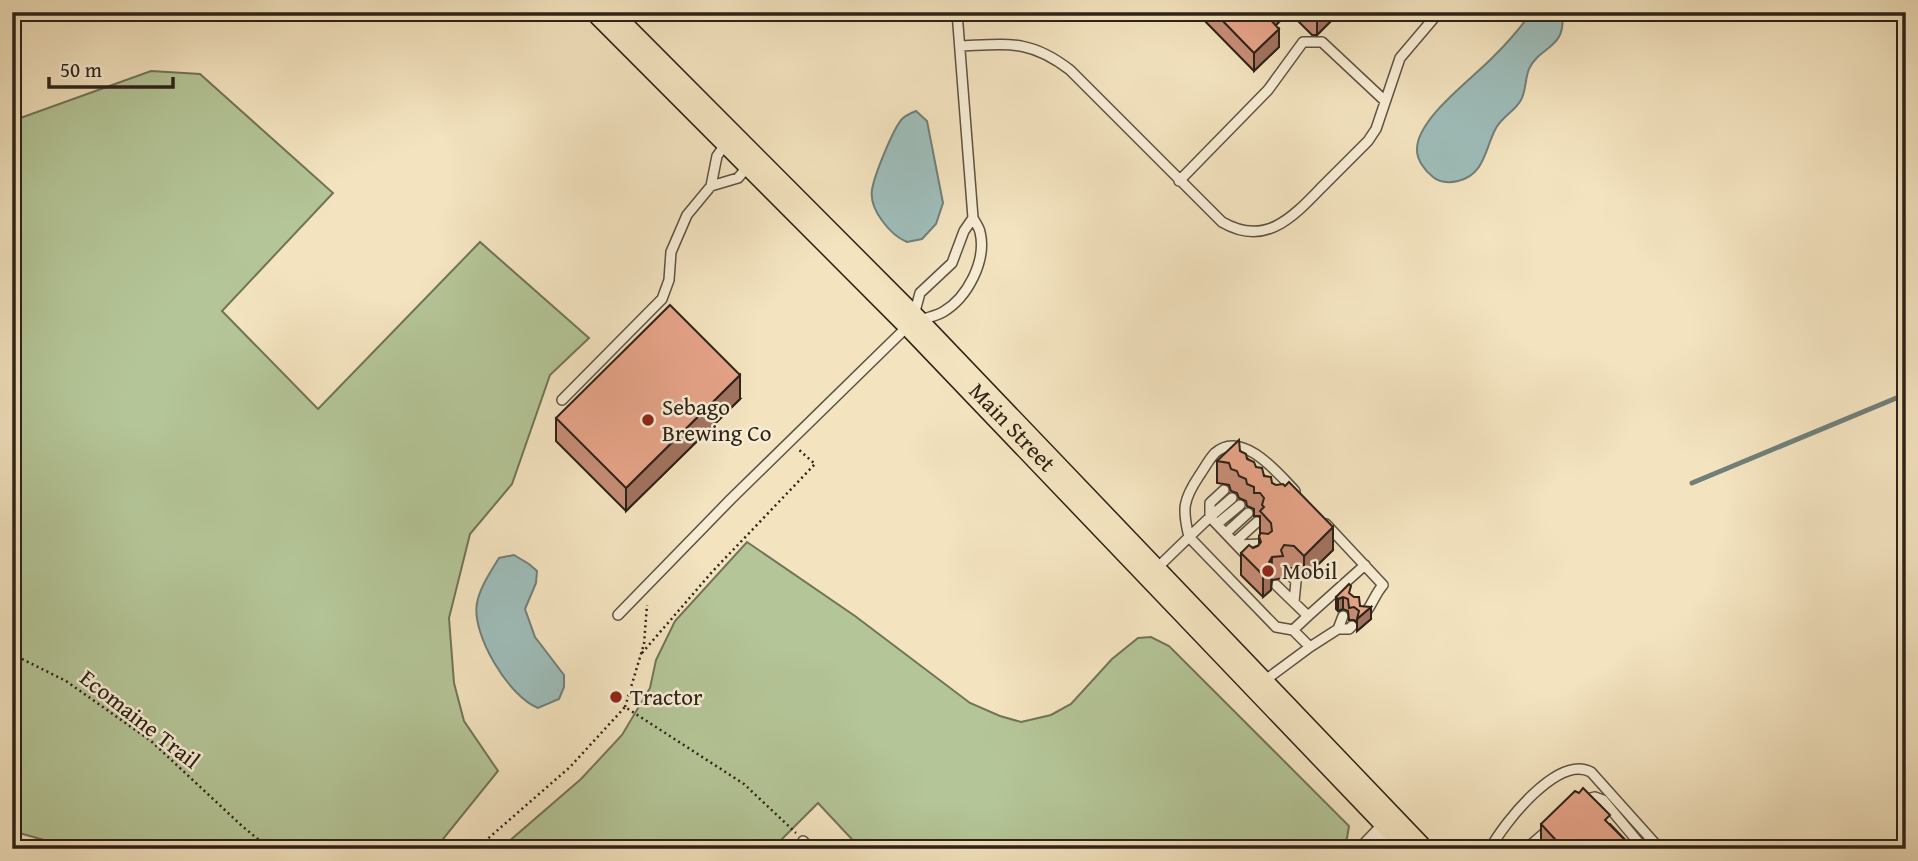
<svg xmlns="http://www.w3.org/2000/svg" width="1918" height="861" font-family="'Gentium Book Plus',serif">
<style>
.green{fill:#b4c597;stroke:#707458;stroke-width:2}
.water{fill:#9ebdba;stroke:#717f79;stroke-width:2}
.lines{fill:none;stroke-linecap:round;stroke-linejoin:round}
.stream{stroke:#717f79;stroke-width:5}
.service-casing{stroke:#5e5242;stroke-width:12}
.minor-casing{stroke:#5e5242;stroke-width:21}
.trunk-casing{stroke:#2d2218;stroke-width:33}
.path{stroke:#2d2218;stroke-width:2.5;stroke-dasharray:2 3.5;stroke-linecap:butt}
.service{stroke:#f7edd5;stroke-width:9}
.minor{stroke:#f7edd5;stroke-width:18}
.trunk{stroke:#f3e3bf;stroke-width:30}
.wall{fill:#c78d76;stroke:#2d2218;stroke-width:2}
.shaded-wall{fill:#a27360;stroke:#2d2218;stroke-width:2}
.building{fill:#e7a489;stroke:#2d2218;stroke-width:2}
.poi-dot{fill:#8f2418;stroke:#f7edd5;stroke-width:2.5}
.labels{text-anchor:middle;stroke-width:5;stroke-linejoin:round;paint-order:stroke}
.poi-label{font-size:23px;fill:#2d2218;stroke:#f7edd5;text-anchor:start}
.street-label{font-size:23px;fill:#2d2218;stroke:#f7edd5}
</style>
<rect width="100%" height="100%" fill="#f3e3bf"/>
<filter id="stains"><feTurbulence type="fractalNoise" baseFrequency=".00286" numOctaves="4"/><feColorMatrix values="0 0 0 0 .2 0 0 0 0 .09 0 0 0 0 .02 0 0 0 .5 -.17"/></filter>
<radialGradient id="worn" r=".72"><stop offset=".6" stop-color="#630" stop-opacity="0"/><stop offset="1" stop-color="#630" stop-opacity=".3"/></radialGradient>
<path class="green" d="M151 71 200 74 333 193 222 311 318 409 480 242 589 338 550 375 512 484 470 534 449 618 454 683 464 721 498 771 435 849H76L12 831V121Z
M747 542 855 616 970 703 1000 716 1021 722 1051 715 1071 704 1112 659 1138 638 1151 637 1169 646 1349 826 1347 838 1339 849H861L818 803 772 849H500L581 779 622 735 650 688 656 660 675 621Z"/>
<path class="water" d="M1531 12H1562C1567 50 1540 45 1529 69 1525 79 1526 91 1521 100 1515 111 1503 116 1496 128 1485 148 1485 175 1458 181 1449 183 1440 183 1433 177 1425 171 1417 160 1417 150 1416 119 1472 79 1493 57 1506 44 1521 28 1531 12Z
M916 111 927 121 943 203 936 224 922 239 907 242C890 235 869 209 872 190 874 176 893 129 902 119 906 115 911 113 916 111Z
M514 555 529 564 537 571 536 583 525 609 535 637 564 675V687L559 699 538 708C509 697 471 634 477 603 480 587 491 571 499 558Z"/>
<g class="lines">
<path class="stream" d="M1692 483 1906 394"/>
<defs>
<path id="service" d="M960 46C1008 44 1030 39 1070 70L1222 222C1265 247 1292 218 1321 188 1337 172 1352 157 1368 141L1376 129 1400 58 1439 12
M1179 181 1268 90 1303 42H1322L1385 101
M711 186 717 156 727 142
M914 315 920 293 952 263 964 231 973 218
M562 400 662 299 669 280 671 252 687 215 711 186 738 178 750 164
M1210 517V503L1224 490
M1210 517 1232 498
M1217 524 1240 505
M1326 524 1383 585C1375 594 1371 607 1365 613
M1226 533 1248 513
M1235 542 1257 522
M1238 545 1261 544 1266 550
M1251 560 1210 517 1189 537C1182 509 1183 500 1199 476 1204 469 1209 459 1215 453 1242 429 1278 473 1295 491
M1156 569 1189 537 1276 627 1293 630 1310 647 1264 681
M1288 573 1296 581 1294 602
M1276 585 1308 616 1293 630
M618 615 731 499 912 322C922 319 934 317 943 312 967 298 987 261 980 232 979 227 975 222 973 218L957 12
M1308 616 1365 565
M1338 629 1343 616
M1310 647 1338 629H1349L1352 626
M1582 800 1595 797 1603 800 1644 849
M803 841 811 849
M1490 849C1504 823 1558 754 1591 772L1660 849
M1526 849 1548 830"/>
<path id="minor" d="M1365 849 1391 822"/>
<g id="trunk">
<path id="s1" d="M603 12 912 322 1416 849"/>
</g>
</defs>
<use href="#service" class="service-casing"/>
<use href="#minor" class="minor-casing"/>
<use href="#trunk" class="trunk-casing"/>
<path class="path" d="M642 653 712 572 815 464 798 449
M12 654 66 681 151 741 242 826 270 849
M625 707 644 644 647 605
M476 849 570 767 625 707 744 784 796 833"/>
<use href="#service" class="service"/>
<use href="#minor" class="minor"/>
<use href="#trunk" class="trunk"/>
</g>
<path class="wall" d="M1196 12H1289L1276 25 1279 47 1254 71Z
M1289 12H1340L1317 35H1312Z
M740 399 626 511 556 441V418Z
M1240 451 1272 483 1333 550 1304 578 1294 568H1284L1283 578 1272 580 1271 590 1263 597 1241 575V553L1259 545V536L1260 534V516H1254V509L1247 506 1246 501 1239 498 1237 493 1231 491 1229 485 1217 483V461Z
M1351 595 1371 619 1357 631V623L1354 620H1349L1348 611 1343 609 1338 611 1336 609V597Z
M1541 824H1610L1634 849H1541Z"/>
<path class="shaded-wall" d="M1271 12H1289L1267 34V16Z
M1322 12H1340L1317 35V17Z
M1279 29V47L1254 71V53Z
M740 375V399L626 511V488Z
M1333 527V550L1304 578V556Z
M1272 557 1271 590 1263 597V575Z
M1343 597V609L1338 611V599Z
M1371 607V619L1357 631V619Z"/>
<path class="building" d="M1214 12H1271L1267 16 1279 29 1254 53Z
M1307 12H1322L1317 17H1312Z
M670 305 740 375 626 488 556 418Z
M1239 440 1240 451 1246 454 1247 459 1254 462 1256 467 1262 468 1264 476 1271 477 1272 483 1276 485 1283 484 1285 486 1289 482 1333 527 1304 556 1294 546 1284 545 1281 550 1283 556 1272 557 1269 562 1271 567 1263 575 1241 553 1249 545 1253 548 1258 546 1261 542 1259 536 1261 533 1268 534 1272 531 1271 523 1260 511 1264 507 1262 505 1264 498 1260 493H1254V487L1247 484 1246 479 1239 476 1237 471 1231 469 1229 463 1217 461Z
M1349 584 1351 586 1349 593 1354 597H1359L1360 606 1371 607 1357 619 1359 611 1354 607 1349 608 1348 599 1343 597 1338 599 1336 597Z
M1583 788 1610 815 1605 820 1634 849H1564L1541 824 1575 791 1579 793Z"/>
<g class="poi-dot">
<circle cx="648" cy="420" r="7"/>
<circle cx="1268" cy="571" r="7"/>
<circle cx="616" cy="697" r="7"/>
</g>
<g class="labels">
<g class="poi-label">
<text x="662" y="415">Sebago<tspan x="662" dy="26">Brewing Co</tspan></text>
<text x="1282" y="579">Mobil</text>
<text x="630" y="705">Tractor</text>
</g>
<g class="street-label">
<text dy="8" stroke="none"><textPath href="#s1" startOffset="583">Main Street</textPath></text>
<text transform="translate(140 719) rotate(38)" y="8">Ecomaine Trail</text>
</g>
</g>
<rect width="1918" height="861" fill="none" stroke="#f3e3bf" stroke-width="42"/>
<rect x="14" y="14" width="1890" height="833" fill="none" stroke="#2d2218" stroke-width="3.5"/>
<rect x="21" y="21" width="1876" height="819" fill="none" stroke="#2d2218" stroke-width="2"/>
<path d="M49 77v10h124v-10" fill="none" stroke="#2d2218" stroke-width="3.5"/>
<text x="60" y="77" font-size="21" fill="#2d2218" stroke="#f7edd5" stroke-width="5" paint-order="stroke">50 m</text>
<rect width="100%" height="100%" filter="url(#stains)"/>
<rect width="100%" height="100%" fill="url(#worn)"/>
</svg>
